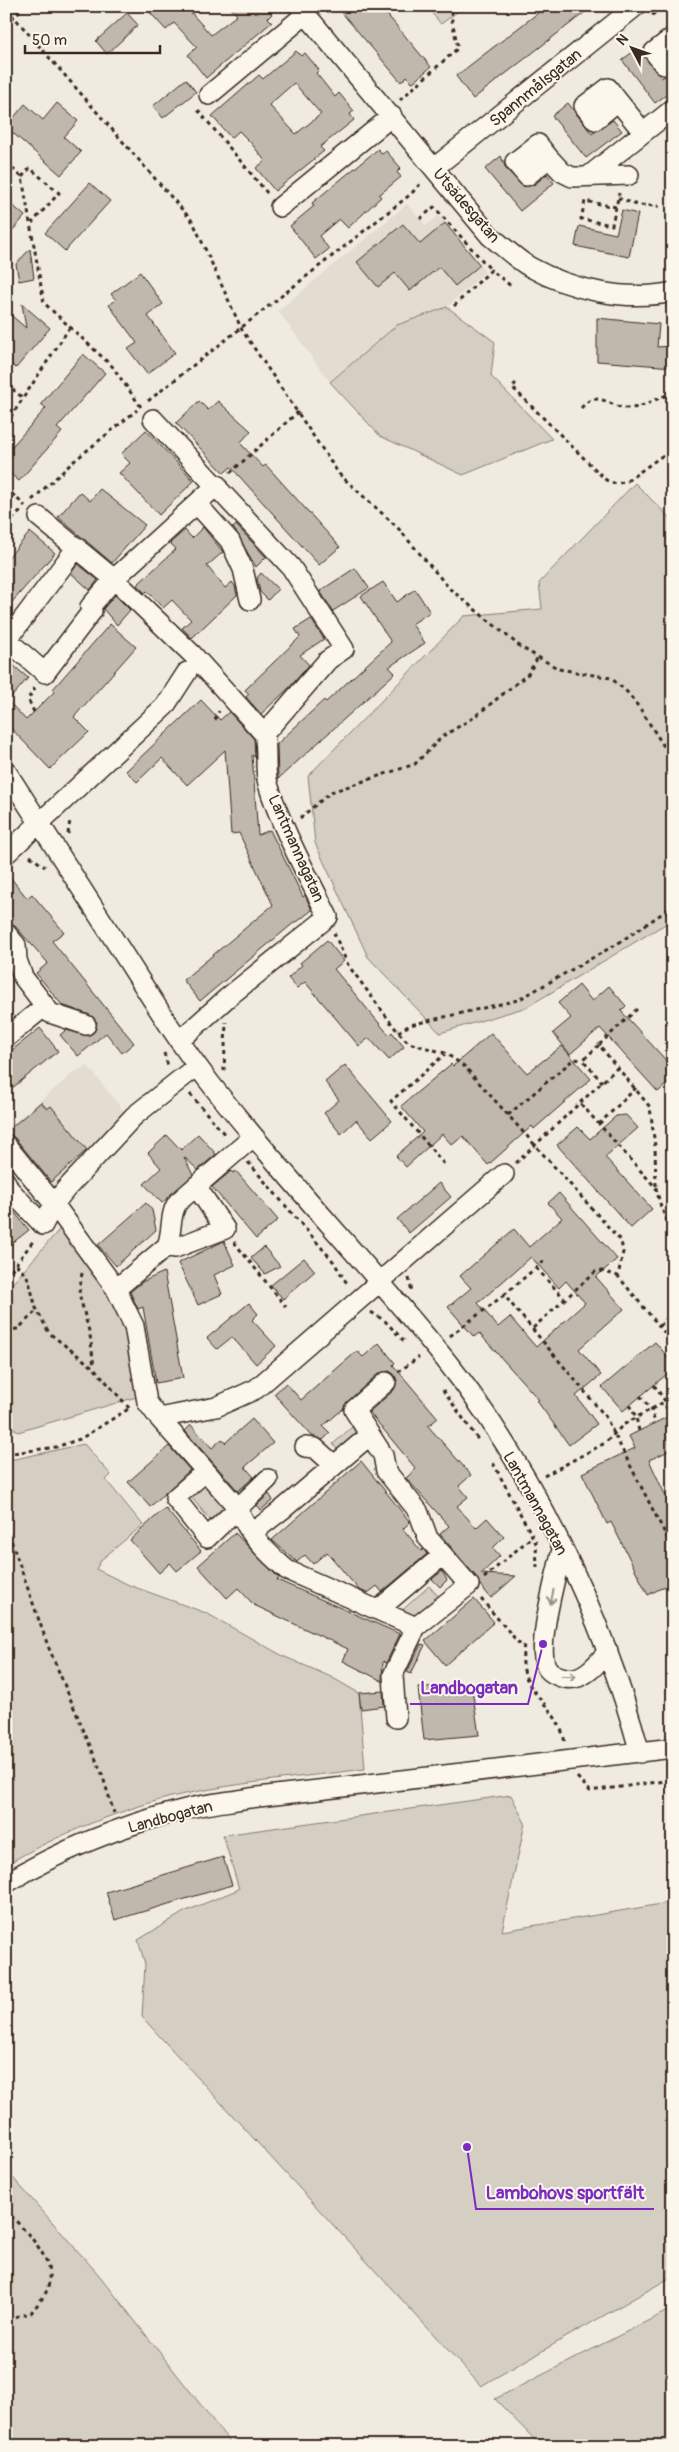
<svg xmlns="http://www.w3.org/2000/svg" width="679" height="2452" font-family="Pangolin,sans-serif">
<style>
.built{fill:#e2dcd1}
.green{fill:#d5cec3;stroke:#887c70}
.building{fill:#c0b8ad;stroke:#3b2a1e;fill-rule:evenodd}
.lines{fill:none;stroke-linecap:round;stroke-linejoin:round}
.minor-casing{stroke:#3b2a1e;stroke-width:22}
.path{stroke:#3b2a1e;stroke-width:3;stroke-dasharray:4 4;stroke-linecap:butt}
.minor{stroke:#fbf7ec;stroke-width:19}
.oneway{stroke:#9b9085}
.labels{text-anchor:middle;stroke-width:4;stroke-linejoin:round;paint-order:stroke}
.street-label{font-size:16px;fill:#3b2a1e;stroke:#fbf7ec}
.leader{fill:none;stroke:#7b2cbf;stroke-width:2}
.callout-dot{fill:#7b2cbf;stroke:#fbf7ec;stroke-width:2}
.callout-label{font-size:18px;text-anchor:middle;font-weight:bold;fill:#7b2cbf;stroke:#fbf7ec;stroke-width:4;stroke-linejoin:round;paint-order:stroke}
</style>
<rect width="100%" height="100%" fill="#f0ebe0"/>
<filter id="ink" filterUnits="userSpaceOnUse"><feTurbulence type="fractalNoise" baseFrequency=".02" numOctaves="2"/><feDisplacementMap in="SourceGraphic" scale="10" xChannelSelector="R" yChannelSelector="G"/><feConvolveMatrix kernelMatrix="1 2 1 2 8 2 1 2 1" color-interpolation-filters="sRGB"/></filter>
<g filter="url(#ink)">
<path class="built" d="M407 204 426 226 439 215 485 272 447 307 397 325 330 382 278 311Z
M88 1066 127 1115 51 1194 6 1138V1129L76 1071Z"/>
<path class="green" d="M426 6H465L441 24Z
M447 307 495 342 491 376 552 439 463 475 380 436 330 382 397 325Z
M635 483 673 521V923H667L527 1007 440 1033 368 957 315 843 308 776 464 616 542 609 539 583Z
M70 1217 126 1297 140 1396 18 1432 6 1422V1291Z
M352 1427 360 1437 340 1453 333 1444Z
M84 1444 111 1475 106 1480 143 1525 102 1559 96 1569 129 1585 206 1613 283 1656 331 1677 359 1693 365 1769C303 1777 241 1782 180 1795 126 1807 53 1836 6 1865V1459H15Z
M206 1482 227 1508 211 1521 190 1496Z
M429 1586 441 1599 417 1620 398 1614Z
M511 1795 525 1823 502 1931 673 1902V2276L481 2386 142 2017 145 1964 138 1940 184 1912 239 1889 223 1835Z
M6 2170 99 2275 233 2446H6Z
M673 2308V2446H541L495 2399Z"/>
<path class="building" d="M144 6H185L211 35 237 15 229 6H265L272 14 268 18 272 22 206 78 188 55 197 47 174 23 166 30Z
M336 6H380L431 67 412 83 407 76 401 82Z
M547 6H593L473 99 456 76Z
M127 13 138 25 107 54 96 41Z
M638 48 661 78 673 73V90L655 103 622 60Z
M296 51 301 56 305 53 319 70 316 73 335 97 339 93 354 111 350 114 354 120 320 147 324 151 275 191 256 168 265 161 251 143 239 131 231 138 212 116 259 75 263 79ZM294 83 321 114 296 134 269 105Z
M186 79 196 92 163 118 153 106Z
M57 103 78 121 64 137 81 152 61 175 6 127 25 104 43 120Z
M568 103 592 134 613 120 622 131 586 158 552 116Z
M378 149 382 154 386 151 401 168 397 172 401 177 379 195 381 197 348 228 339 219 319 236 329 249 316 259 290 226 314 206 312 203Z
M501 156 506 169 523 186 534 185 547 174 554 183 520 211 485 169Z
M90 183 110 201 65 251 45 233Z
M6 200 25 216 6 238Z
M622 210 638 214 629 257 575 246 579 226 616 234Z
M445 223 480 265 455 286 439 267 410 291 395 273 378 287 357 262 403 224 420 244Z
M30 249 34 278 19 281 16 264Z
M140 272 163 304 148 316 175 353 147 374 128 349 137 343 109 305 116 300 111 294Z
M22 304 50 328 16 368 6 360V311L26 328Z
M597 318 659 324 657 347 671 346 673 367 597 361Z
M83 354 105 373 57 428 62 432 19 481 6 470V453L46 408 41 404Z
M199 401 208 410 218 401 251 431 240 443 263 467 266 465 340 547 319 565 231 467 224 473 176 423Z
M146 430 194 481 159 515 119 473 130 463 121 454Z
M100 489 145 525 112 563 58 517 80 492 90 501Z
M236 525 266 557 256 567 233 528Z
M203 527 223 552 207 566 225 588 232 582 235 586 237 595 192 638 182 628 191 620 172 600 163 608 147 591 145 593 137 585 176 549 170 543 185 530 192 538Z
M30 532 55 553 6 609V560Z
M78 564 98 580 90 590 71 573Z
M355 568 369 588 333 611 320 591Z
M261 573 278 589 268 600 260 592 257 578Z
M383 582 397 602 415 589 430 612 412 624 425 643 389 667 395 673 278 779 277 744 324 700 326 702 391 642 361 596Z
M115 595 130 610 117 625 103 609Z
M311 619 324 639 300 655 309 665 289 688 261 714 246 697 249 694 245 690 300 637 295 629Z
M110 624 136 647 74 717 89 732 50 769 6 723V659L28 678 8 701 26 720 55 691 53 689Z
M201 700 220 720 229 712 254 739 255 757 252 755 258 835 270 830 303 897 305 895 312 910 297 922 296 921 200 1001 183 980 273 905 239 833 231 834 225 750 187 785 162 758 137 782 126 771Z
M6 872 27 898 32 894 64 932 52 941 134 1043 122 1053 106 1033 78 1056 60 1035 66 1030 89 1036 96 1029 97 1022 90 1015 62 1005 36 973 48 963 15 926 6 922Z
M327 940 344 961 334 969 389 1035 392 1032 404 1047 389 1060 369 1038 359 1046 305 982 297 988 288 978 302 965 300 963Z
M579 985 592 1001 609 986 626 1006 621 1011 673 1068V1079L658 1092 600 1028 570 1054 553 1033 571 1018 558 1003Z
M40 1028 58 1051 6 1093V1055Z
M491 1033 527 1073 562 1046 591 1079 534 1129 532 1126 488 1165 463 1136 452 1145 442 1134 406 1167 396 1156 423 1132 401 1106 451 1064 453 1066Z
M345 1065 392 1121 372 1138 356 1120 341 1134 324 1113 339 1100 325 1082Z
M41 1102 47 1109 51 1106 87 1150 51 1182 15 1138 6 1132Z
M626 1115 638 1128 605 1157 652 1209 631 1228 557 1145 578 1127 590 1139 616 1116Z
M198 1134 216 1154 198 1170 184 1157 193 1175 162 1203 144 1184 161 1168 148 1153 167 1135 181 1150Z
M231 1171 233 1173 236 1171 278 1220 256 1239 212 1187Z
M439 1183 451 1197 409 1233 397 1219Z
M559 1193 617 1259 596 1277 624 1309 579 1349 601 1375 576 1396 597 1424 569 1445 537 1401 539 1400 479 1333 474 1337 448 1307 471 1288 460 1276 514 1229 529 1247 562 1218 548 1203ZM531 1257 559 1288 566 1281 585 1303 536 1347 510 1317 498 1327 478 1303Z
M6 1202 29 1230 6 1248Z
M146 1203 152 1210 156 1230 116 1266 98 1245Z
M224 1241 235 1265 214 1275 222 1294 198 1305 178 1263Z
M264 1247 280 1266 265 1274 251 1258Z
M304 1258 315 1271 283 1299 271 1285Z
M164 1272 183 1378 156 1383 143 1307 138 1309 130 1292 142 1282Z
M249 1303 258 1314 252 1320 276 1346 256 1364 232 1337 217 1349 207 1338Z
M655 1342 673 1363V1369L623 1411 602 1387Z
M379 1343 395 1363 393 1365 438 1418 428 1426 471 1475 459 1486 468 1497 457 1506 476 1528 487 1518 504 1537 493 1548 500 1556 481 1574 516 1576 491 1598 480 1585 477 1578 440 1534 449 1526 406 1478 416 1469 369 1412 394 1390 397 1380 394 1374 389 1371 379 1373 347 1402 343 1409 323 1426 330 1433 323 1440 312 1436 274 1394 286 1383 301 1400 357 1351 363 1357Z
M673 1414V1449L649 1460 668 1501 673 1498V1582L648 1595 611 1522 607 1524 582 1473 635 1448 629 1436Z
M252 1419 273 1443 245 1467 254 1477 238 1491 185 1431 191 1425 212 1448 222 1439 225 1443Z
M169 1446 190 1470 150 1507 128 1482Z
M361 1461 410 1522 403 1529 421 1551 423 1549 427 1554 382 1592 377 1586 368 1593 359 1590 327 1552 313 1564 305 1555 297 1562 272 1540Z
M269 1494 273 1500 261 1510 257 1505Z
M165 1508 201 1551 177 1571 170 1563 159 1573 130 1540Z
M235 1533 279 1578 277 1580 400 1634 386 1663 383 1661 382 1681 343 1661 348 1649 254 1605 238 1588 227 1598 198 1566Z
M442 1571 447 1580 440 1587 432 1579Z
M474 1599 494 1622 445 1665 425 1641Z
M421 1644 425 1645 411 1674 407 1672Z
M471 1682 479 1735 424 1740 418 1688Z
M383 1691 384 1706 361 1709 359 1693Z
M223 1857 232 1885 115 1920 106 1892Z"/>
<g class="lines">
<defs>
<path id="minor" d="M299 6 490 236C503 246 516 259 530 267 571 290 626 302 673 292
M673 37 654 52 664 65 673 59
M608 88 618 101 595 120 584 106Z
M209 95 306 14
M618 101 643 132
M538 144 549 158 527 176 515 162Z
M549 158 562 172 572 177 629 175
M434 168 636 6
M590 175 673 109
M280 207 392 116
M153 419 291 567 344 649 328 660 264 734
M197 504 230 541 243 569 250 600
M39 517 114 579 193 655 264 734C268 751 264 769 268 784 282 830 307 874 328 917L227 998 179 1041
M77 547 7 640 45 673 92 611 90 607 114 579 217 485
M6 771C48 836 89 901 131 966 157 1007 183 1049 214 1088 287 1180 369 1266 444 1358 533 1468 603 1616 640 1753
M6 854 165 706 187 672
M6 933 16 945 17 960 23 977 45 1006
M6 1038 45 1006 50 1013 86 1025
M6 1145 54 1204 116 1289 134 1326 147 1402 159 1418 216 1407 256 1389 504 1174
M6 1182 9 1189 43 1225 54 1204 66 1189 134 1116 197 1066
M167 1246 175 1248 225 1229 196 1186
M116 1289 167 1246C173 1231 169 1214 178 1202L253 1137
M386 1382 354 1410 383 1455 386 1471 418 1511 428 1538 469 1585 416 1627 393 1675 396 1718
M159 1418 238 1508C247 1533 267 1553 287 1570L416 1627
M305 1447 315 1448 334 1465
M205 1472 175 1498 207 1538 268 1479
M252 1533 283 1509 370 1435
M562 1549C557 1574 536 1644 546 1666 549 1673 557 1676 565 1678 583 1682 597 1664 608 1651
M378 1610 443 1555
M6 1883C61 1850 120 1826 182 1810 204 1804 227 1802 250 1798L673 1748"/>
</defs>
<use href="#minor" class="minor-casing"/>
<path class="path" d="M100 6 115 8 120 6
M664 6 673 18
M6 8 193 222 242 330 339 474 397 527 450 589 522 648 559 669 611 678 627 692 641 710 673 761
M652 15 663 6
M6 25 24 6
M400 100 458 48 451 16 453 6
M198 110 268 194
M6 163 22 177 44 303 112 366 141 407
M22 177 30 168 59 193 32 223
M618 198 637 205 659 206
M616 207 585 201 581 219 612 225C614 214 617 204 619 193
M420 219 434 207 491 270
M454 306 491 270 511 286
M516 383 512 387 606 480 616 484 627 481 673 448
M6 384 23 398
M148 401 411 194 422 182
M581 408C599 387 610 410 631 408 646 407 658 396 673 394
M6 424 70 327
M230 473 298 412
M6 488 25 506
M32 500 74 461 137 410
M6 525 22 510
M34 712 28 699 35 688
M215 720 219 711
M6 809 13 825
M300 818 331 792 415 764 443 736 473 718 528 674 538 657
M68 834 70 820
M30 856 45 867
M334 933 348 965 398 1032 409 1043 445 1053 464 1066 621 1241 623 1252 618 1276 673 1343
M637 1009 599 1045 650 1107 655 1146 656 1188
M398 1032 410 1025 518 1000 617 944 673 906
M599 1045 583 1060 602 1082
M164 1053 168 1066
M224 1071 226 1022
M190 1094 226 1136
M581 1104 656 1188 661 1207 673 1233
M508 1115 574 1059 583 1060
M599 1124 636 1088
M248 1162 333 1261 348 1285
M516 1163 617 1068
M444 1164 391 1101 445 1054
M234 1242 286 1307
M16 1264 28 1278 36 1308 49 1333 94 1368 129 1408
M536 1268 565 1299 595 1272 602 1271 618 1276
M82 1273 79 1293 90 1335 94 1367
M6 1277 34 1240
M409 1278 412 1292
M504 1295 545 1260
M371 1312 385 1321 404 1341
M660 1326 673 1311
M533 1328 565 1299
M6 1330 18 1329 37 1310
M450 1336 504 1295 605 1416 673 1549
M398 1372 419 1357
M668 1373 673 1378
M654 1385 665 1401 668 1416
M443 1390 479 1441
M640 1396 651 1409 655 1423
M629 1405 636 1417 639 1431
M6 1454 56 1447 80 1439 130 1408
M493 1463 536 1543 537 1568
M544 1476 605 1443 623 1425 673 1397
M6 1526 48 1646 102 1774 114 1813
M484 1578 533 1536
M481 1599 523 1648
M524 1645C515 1696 557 1699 565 1743
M577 1777 590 1791 673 1780
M6 2209C24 2233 58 2256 47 2290 44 2298 35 2307 31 2313L6 2319"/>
<use href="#minor" class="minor"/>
</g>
<defs><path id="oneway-shaft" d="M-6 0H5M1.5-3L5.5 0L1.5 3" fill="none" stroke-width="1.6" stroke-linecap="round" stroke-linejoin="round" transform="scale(1.25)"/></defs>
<g class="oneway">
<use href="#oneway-shaft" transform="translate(552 1597) rotate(102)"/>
<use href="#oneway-shaft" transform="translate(569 1676)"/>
</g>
</g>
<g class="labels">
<g class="street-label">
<text transform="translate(535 87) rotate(-39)" y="6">Spannmålsgatan</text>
<text transform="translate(467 205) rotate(49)" y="6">Utsädesgatan</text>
<text transform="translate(297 848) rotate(66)" y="6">Lantmannagatan</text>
<text transform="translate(536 1503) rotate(61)" y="6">Lantmannagatan</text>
<text transform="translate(170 1816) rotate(-15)" y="6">Landbogatan</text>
</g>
</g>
<path class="leader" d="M543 1644L528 1704H410M467 2147L476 2209H654"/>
<g class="callout-dot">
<circle cx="543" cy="1644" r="5"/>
<circle cx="467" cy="2147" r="5"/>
</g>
<g class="callout-label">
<text x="469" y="1694">Landbogatan</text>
<text x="565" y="2199">Lambohovs sportfält</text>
</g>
<rect width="679" height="2452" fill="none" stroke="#fbf7ec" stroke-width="25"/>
<rect x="12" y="12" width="654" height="2427" fill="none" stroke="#3b2a1e" stroke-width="2" filter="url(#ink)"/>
<g transform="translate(632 48) rotate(311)" stroke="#fbf7ec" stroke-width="4" paint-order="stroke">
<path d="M0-4L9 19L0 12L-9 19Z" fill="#3b2a1e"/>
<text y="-8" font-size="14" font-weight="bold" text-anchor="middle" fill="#3b2a1e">N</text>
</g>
<path d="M25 45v8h135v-8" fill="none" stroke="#3b2a1e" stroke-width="2.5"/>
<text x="32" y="45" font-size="15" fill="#3b2a1e" stroke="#fbf7ec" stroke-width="4" paint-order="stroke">50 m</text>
</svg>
